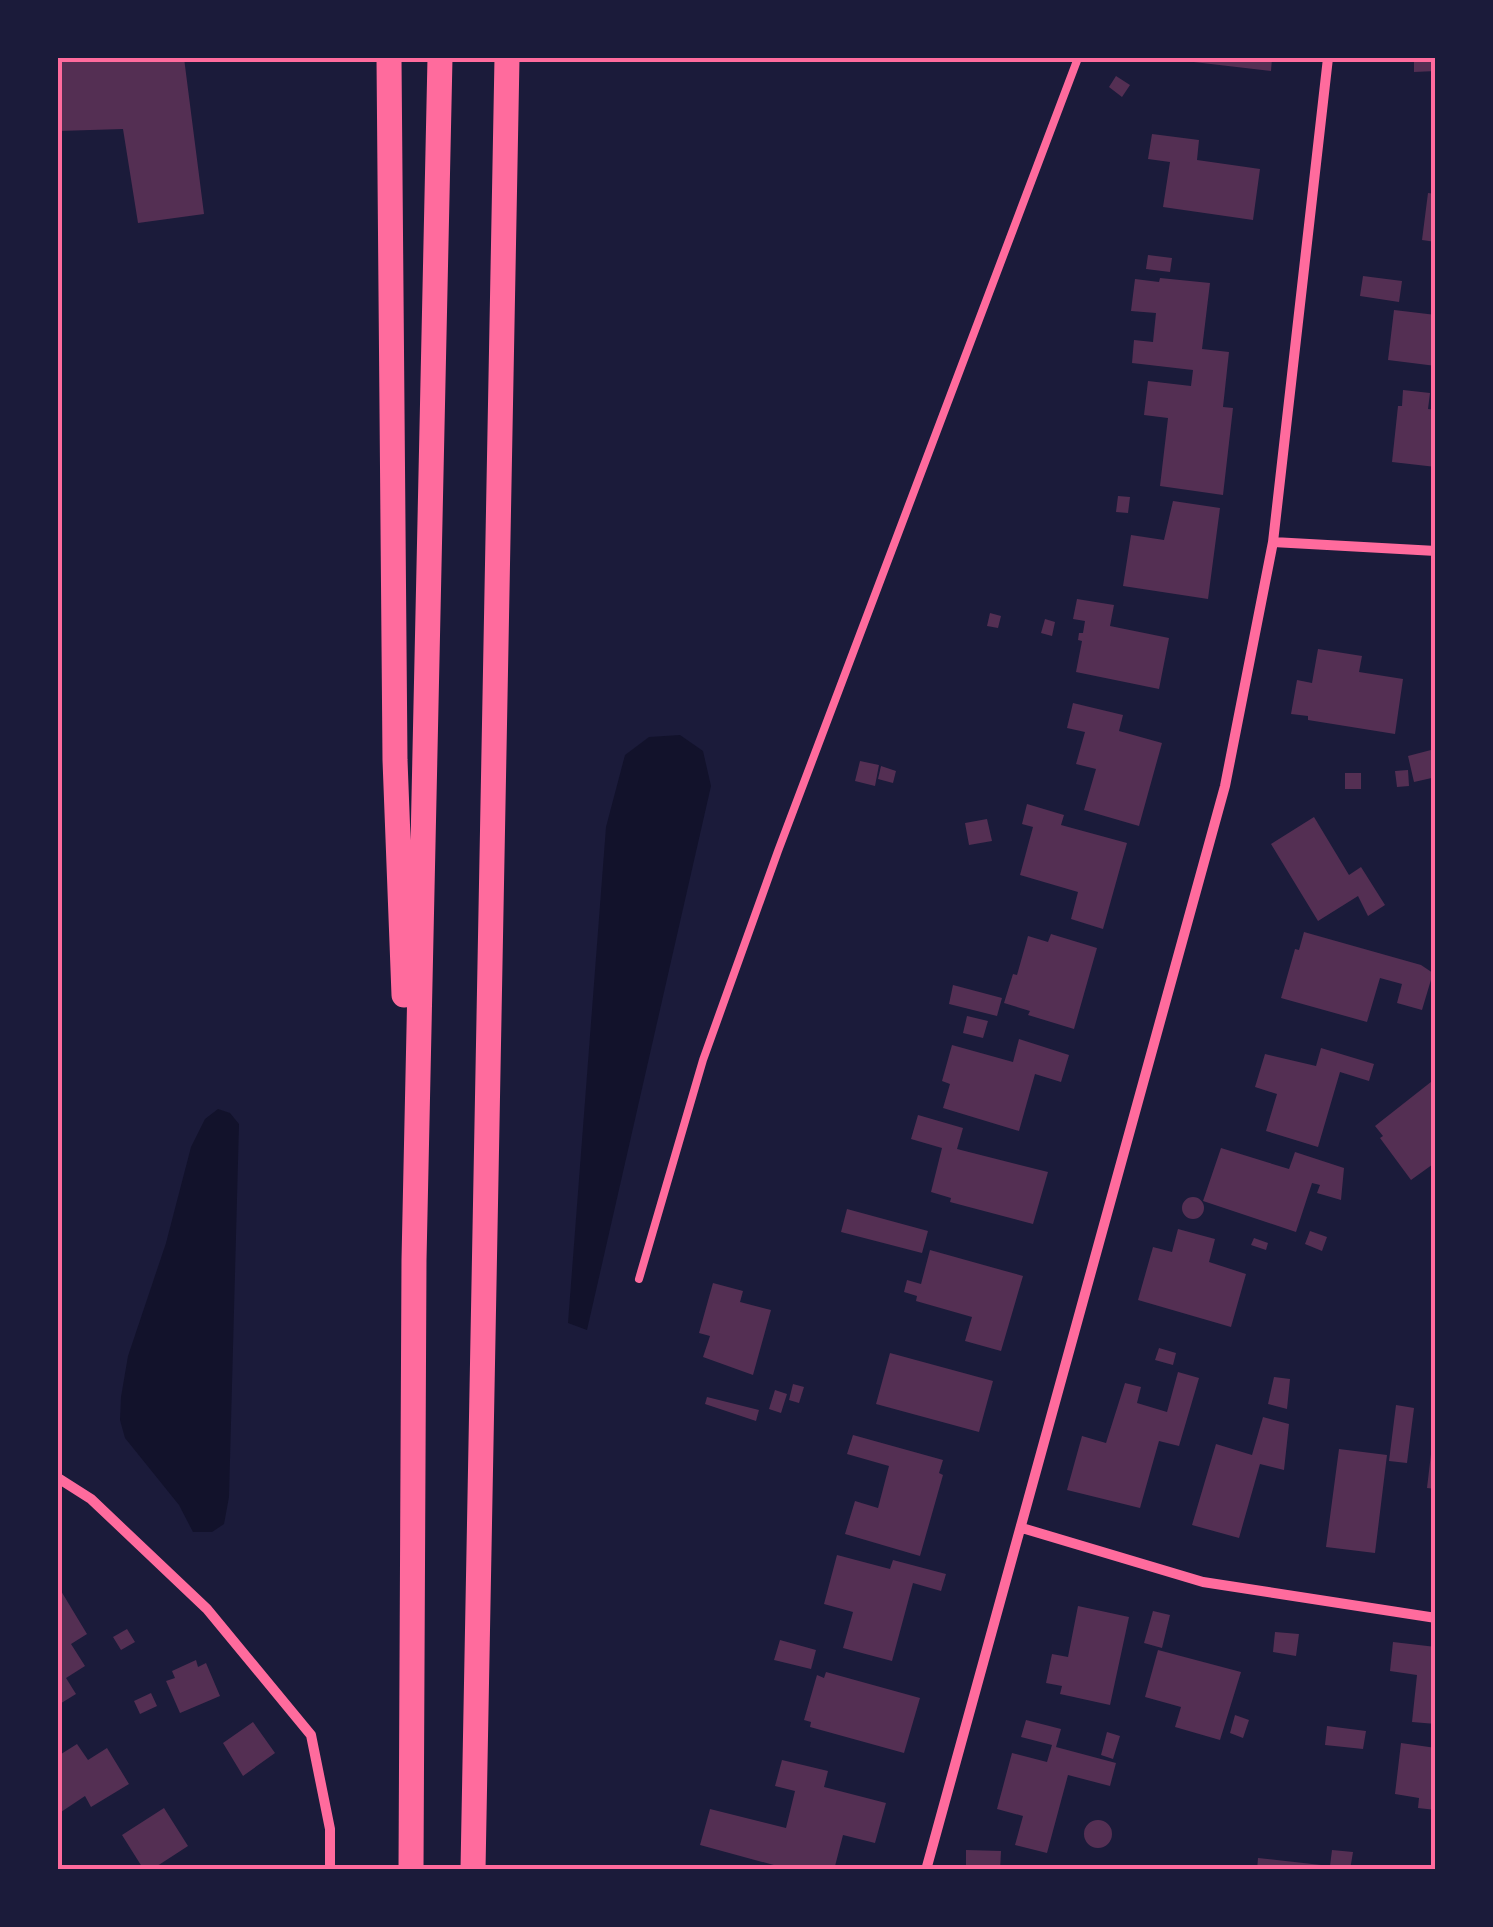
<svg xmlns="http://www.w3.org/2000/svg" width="1493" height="1927" font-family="Signika,sans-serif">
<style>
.water{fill:#12122b}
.building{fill:#542f53}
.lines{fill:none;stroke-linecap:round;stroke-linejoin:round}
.service{stroke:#ff6b9d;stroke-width:8}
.minor{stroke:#ff6b9d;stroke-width:10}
.primary{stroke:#ff6b9d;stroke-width:25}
.neatline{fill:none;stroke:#ff6b9d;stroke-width:4}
</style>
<rect width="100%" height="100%" fill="#1b1b3a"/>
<path class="water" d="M680 735 703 751 711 786 587 1330 568 1323 606 827 625 755 649 737Z
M218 1109 230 1113 239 1124 229 1497 224 1524 212 1532H193L179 1505 125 1438 120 1420 121 1397 128 1356 166 1243 191 1147 205 1119Z"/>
<path class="building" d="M58 58H184L204 214 138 223 123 129 58 131Z
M1186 58H1272L1271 71 1185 61Z
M1414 58H1436V71L1414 72Z
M1116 76 1130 85 1122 97 1109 87Z
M1152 134 1199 140 1197 160 1260 169 1253 220 1163 207 1170 162 1148 159Z
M1428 193 1436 194V242L1422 240Z
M1148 255 1172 258 1170 272 1146 269Z
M1363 276 1402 281 1399 302 1360 296Z
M1160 278 1210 283 1202 349 1229 352 1223 407 1233 408 1223 495 1160 486 1168 418 1144 415 1148 381 1191 386 1193 370 1132 363 1134 340 1153 342 1156 313 1131 311 1135 279 1159 282Z
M1394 310 1436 315V366L1388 360Z
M1403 390 1430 393 1428 409 1436 410V467L1392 462 1398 406H1402Z
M1118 496 1130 497 1128 513 1116 512Z
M1173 501 1220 508 1208 599 1123 586 1131 535 1164 540Z
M1077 599 1114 605 1110 626 1169 638 1159 689 1076 672 1082 641 1078 640 1079 633H1083L1085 621 1073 619Z
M990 613 1001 616 998 628 987 626Z
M1045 619 1055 622 1052 636 1041 633Z
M1318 649 1362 656 1359 672 1403 679 1395 734 1308 720V716L1291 714 1297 680 1312 683Z
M1073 703 1123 715 1119 731 1162 743 1139 826 1084 810 1096 769 1076 764 1085 732 1067 728Z
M1431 750 1436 777 1414 782 1408 756Z
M860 761 879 765 875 786 855 781Z
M881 766 896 771 893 783 878 779Z
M1408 770 1409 786 1397 787 1395 771Z
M1345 773H1361V789H1345Z
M1027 804 1064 815 1061 825 1127 843 1103 929 1071 919 1078 892 1020 875 1033 827 1022 824Z
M1314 817 1349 875 1361 867 1385 905 1368 916 1358 896 1318 921 1271 844Z
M987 819 992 841 969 845 965 823Z
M1304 932 1421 965 1433 973 1422 1010 1397 1003 1402 984 1380 978 1367 1022 1281 998 1295 949 1299 950Z
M1051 934 1097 948 1074 1029 1028 1015 1030 1011 1004 1003 1013 974 1017 975 1028 936 1048 942Z
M953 985 1002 998 997 1016 949 1004Z
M967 1016 988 1021 983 1038 963 1033Z
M1019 1039 1069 1055 1061 1082 1035 1074 1019 1131 943 1108 950 1084 942 1081 952 1045 1013 1062Z
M1321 1048 1374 1064 1369 1081 1340 1072 1318 1147 1266 1131 1277 1094 1255 1087 1265 1054 1316 1066Z
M1436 1078V1162L1411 1180 1380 1138 1383 1136 1375 1126Z
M918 1115 963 1128 957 1149 1048 1172 1033 1224 950 1202 951 1198 931 1192 942 1148 911 1139Z
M1221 1148 1289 1169 1295 1152 1344 1168 1341 1200 1317 1193 1320 1185 1312 1183 1296 1232 1203 1201Z
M1182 1208a11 11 0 1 1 22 0a11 11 0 1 1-22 0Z
M847 1209 928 1231 922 1253 841 1232Z
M1178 1229 1215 1239 1209 1262 1246 1274 1231 1327 1138 1300 1153 1247 1172 1252Z
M1310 1231 1327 1237 1322 1251 1305 1244Z
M1254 1238 1268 1243 1266 1250 1251 1245Z
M930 1250 1023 1276 1001 1351 965 1341 972 1317 916 1301 917 1296 904 1292 907 1280 921 1284Z
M713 1283 743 1291 740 1302 771 1310 753 1375 703 1357 710 1336 699 1333Z
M1159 1348 1176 1353 1173 1365 1155 1360Z
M890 1353 993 1381 979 1432 876 1404Z
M1178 1372 1199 1378 1179 1446 1159 1441 1140 1508 1067 1490 1082 1436 1106 1443 1125 1383 1141 1387 1137 1403 1167 1412Z
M1274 1377 1290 1379 1287 1409 1268 1404Z
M793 1384 804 1387 799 1403 789 1400Z
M775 1390 787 1394 781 1413 769 1409Z
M707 1397 759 1410 756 1421 705 1404Z
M1396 1405 1414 1408 1407 1463 1389 1461Z
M1263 1417 1289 1424 1284 1470 1260 1464 1239 1538 1192 1525 1216 1444 1252 1455Z
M853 1435 943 1460 939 1473 943 1475 920 1556 845 1534 855 1501 878 1508 889 1466 847 1454Z
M1433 1437H1436V1489L1427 1488Z
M1339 1449 1387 1455 1375 1553 1326 1547Z
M837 1555 890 1569 893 1560 946 1574 941 1591 913 1583 892 1661 843 1648 853 1612 824 1604Z
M58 1586 87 1634 71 1644 85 1666 66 1678 76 1694 58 1705Z
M1078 1606 1129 1617 1110 1705 1060 1694 1062 1686 1046 1683 1052 1654 1068 1657Z
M1153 1611 1170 1615 1162 1648 1144 1643Z
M127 1629 135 1642 121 1650 113 1637Z
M1275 1632 1299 1634 1296 1656 1273 1652Z
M780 1640 816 1650 811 1669 774 1660Z
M1393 1642 1436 1647V1724L1412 1722 1417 1675 1390 1671Z
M1158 1650 1241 1672 1220 1740 1175 1727 1181 1707 1145 1697Z
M196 1660 198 1667 206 1663 220 1696 180 1713 166 1681 175 1678 172 1671Z
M826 1672 920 1698 904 1753 810 1727 811 1722 804 1720 817 1675 824 1678Z
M151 1693 157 1706 140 1714 134 1701Z
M1235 1715 1249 1720 1243 1738 1230 1733Z
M1026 1720 1061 1729 1056 1747 1116 1763 1110 1786 1068 1775 1047 1853 1015 1845 1023 1816 997 1809 1012 1753 1047 1762 1052 1745 1021 1737Z
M253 1722 275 1753 243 1776 223 1743Z
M1327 1726 1366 1731 1363 1749 1325 1745Z
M1107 1732 1120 1736 1113 1759 1101 1755Z
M1401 1743 1436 1748V1810L1418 1808 1419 1798 1395 1794Z
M77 1744 88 1760 107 1748 129 1784 91 1807 85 1796 58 1814V1756Z
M782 1760 828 1771 824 1787 886 1803 875 1843 843 1835 834 1870H792L700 1845 710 1809 786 1828 795 1791 775 1786Z
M164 1808 188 1846 151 1870H144L122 1835Z
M1084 1834a14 14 0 1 1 28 0a14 14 0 1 1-28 0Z
M966 1850 1001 1851 1000 1870H966Z
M1332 1850 1353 1852 1350 1870H1257L1258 1858 1330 1866Z
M1204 1865V1870H1146V1866Z"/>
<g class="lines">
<path class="service" d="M639 1279 703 1060 778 851 1078 58"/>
<path class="minor" d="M1273 542 1436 551
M58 1478 91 1499 207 1609 311 1735 330 1829V1870
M1022 1528 1203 1582 1436 1618
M926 1870 1225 786 1273 542 1328 58"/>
<path class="primary" d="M389 58 395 760 404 995
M411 1870 414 1260 440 58
M473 1870 507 58"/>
</g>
<rect width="1493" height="1927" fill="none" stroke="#1b1b3a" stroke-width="120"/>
<rect x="60" y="60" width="1373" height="1807" class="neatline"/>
</svg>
